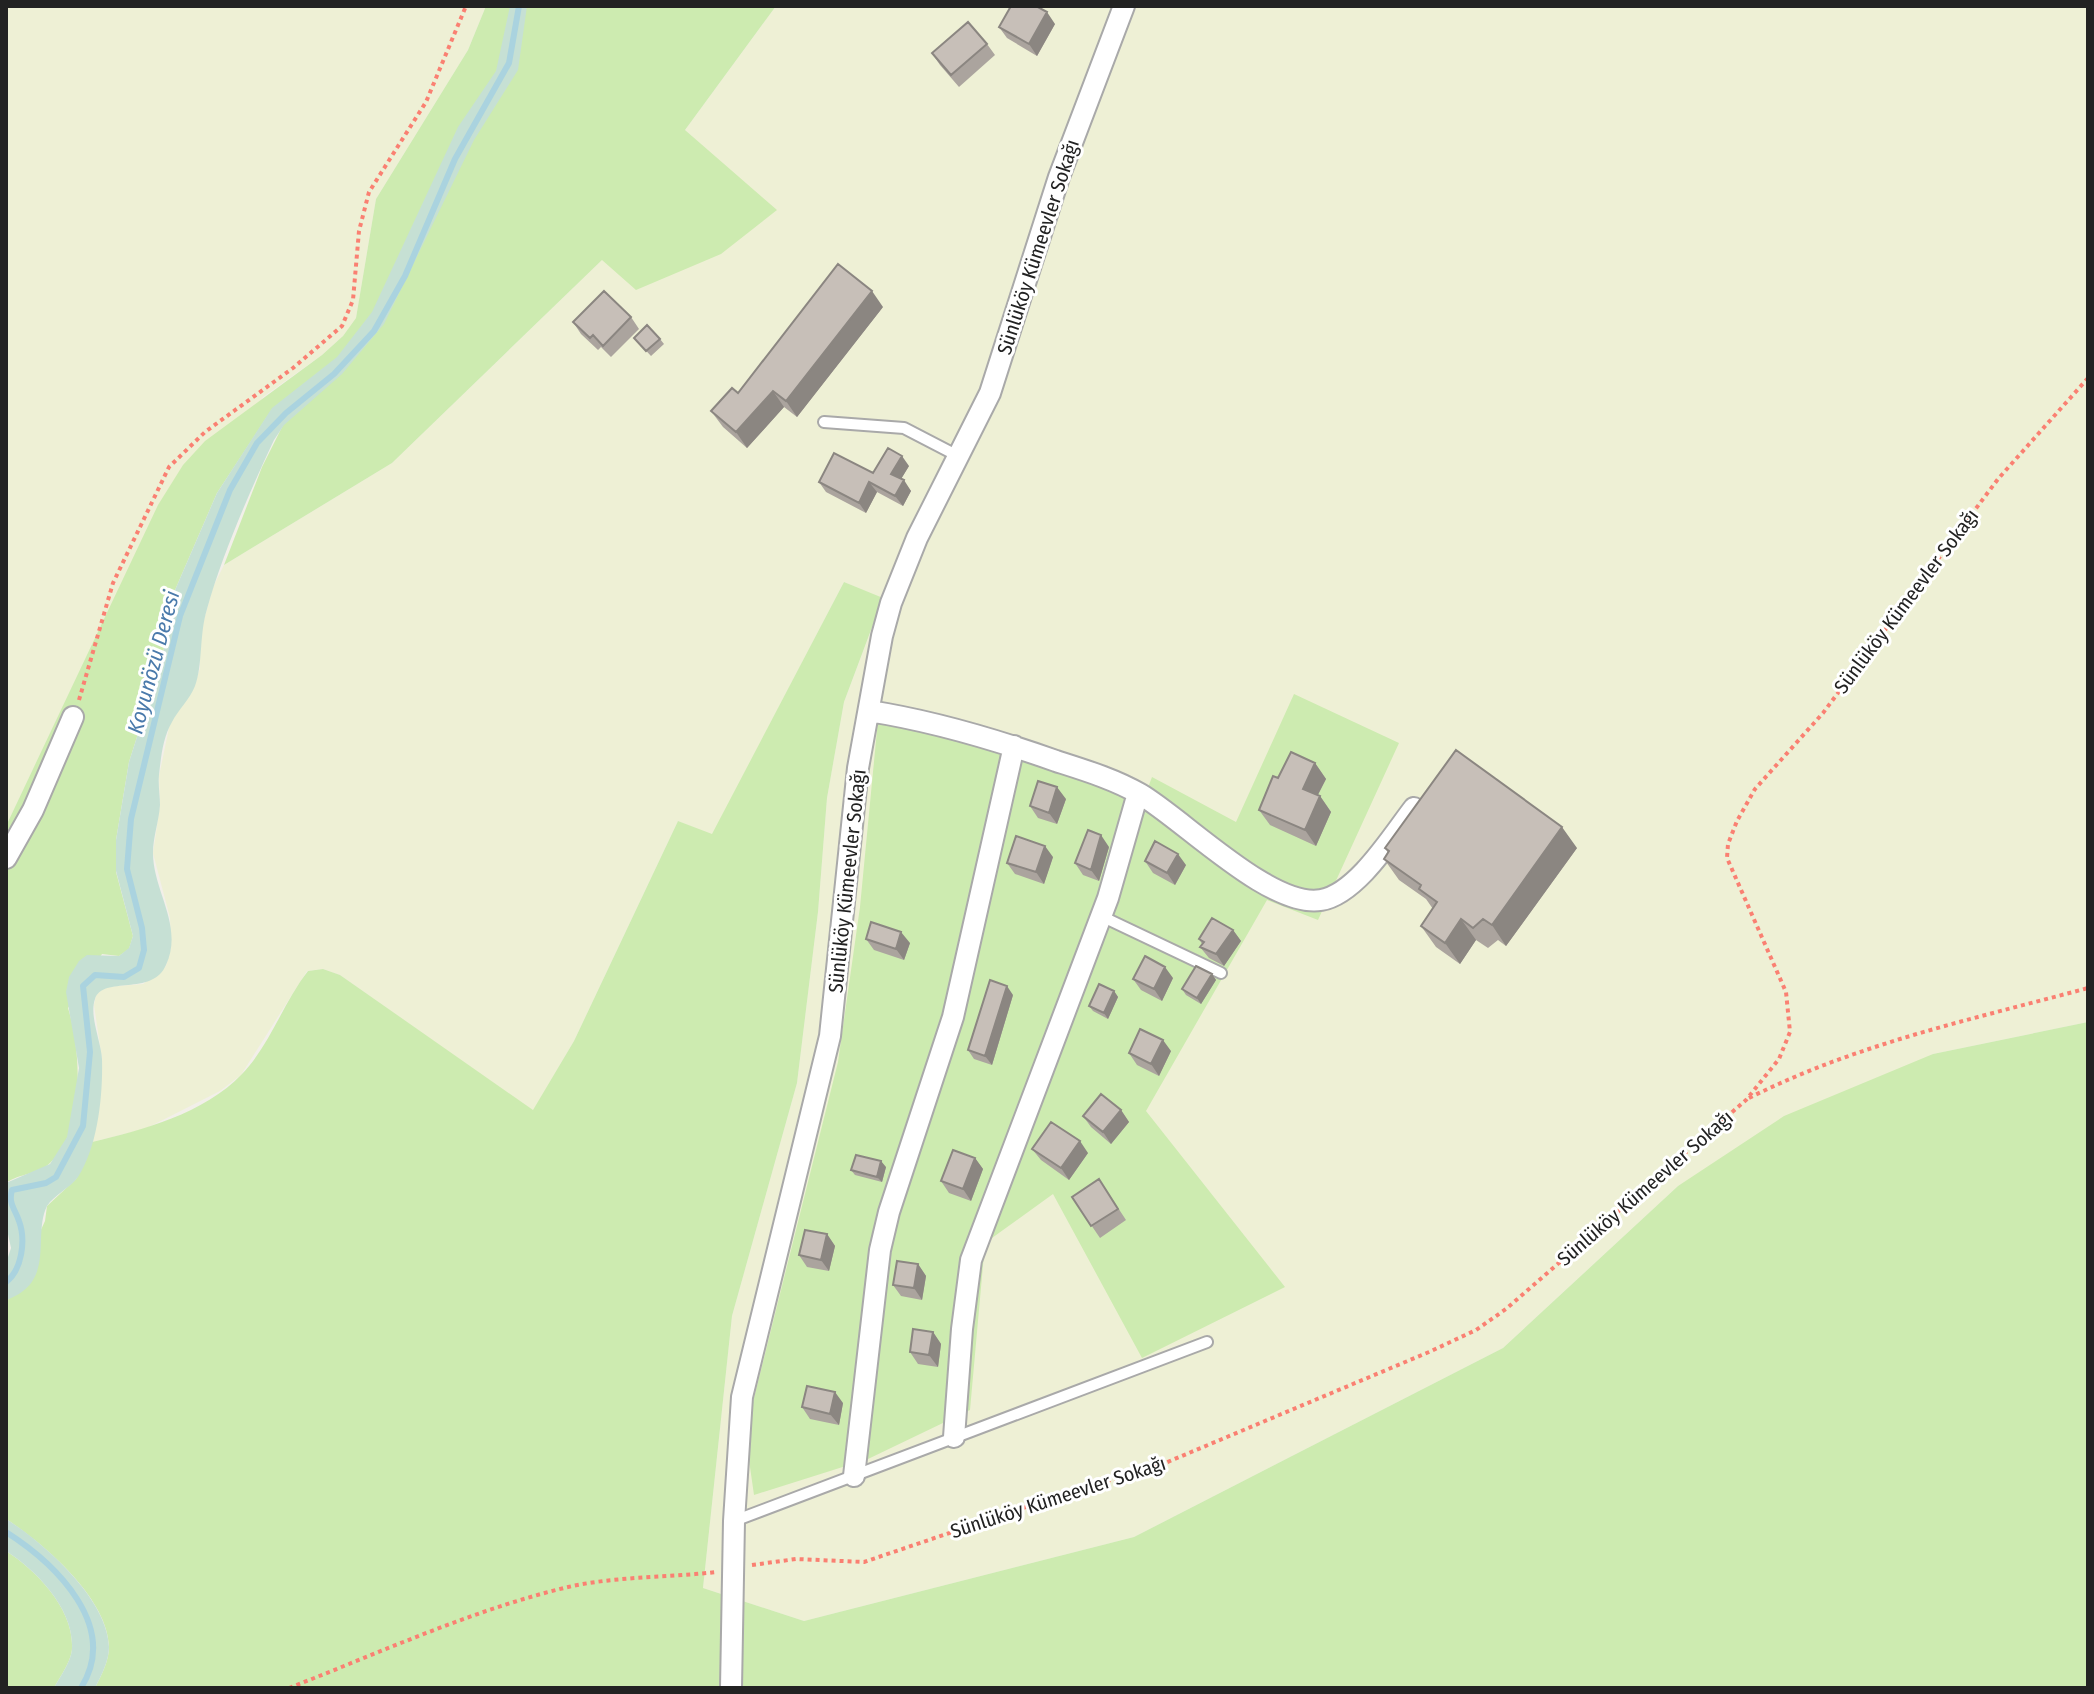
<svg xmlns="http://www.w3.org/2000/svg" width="2094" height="1694" font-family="'Fira Sans Condensed',sans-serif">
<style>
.farmland{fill:#eef0d5}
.grass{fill:#cdebb0}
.wetland{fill:#c6e0d4}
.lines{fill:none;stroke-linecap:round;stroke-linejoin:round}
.stream{stroke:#aad3df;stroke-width:6}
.lane-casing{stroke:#a9a9a9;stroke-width:14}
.street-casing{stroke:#a9a9a9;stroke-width:24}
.path{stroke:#fa8072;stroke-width:4;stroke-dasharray:4 4;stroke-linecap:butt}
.lane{stroke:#fff;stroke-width:10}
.street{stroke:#fff;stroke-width:20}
.wall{fill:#aba49e}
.shaded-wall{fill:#8b8681}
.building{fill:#c7bfb8;stroke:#8b8681;stroke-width:2}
.labels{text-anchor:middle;stroke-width:6;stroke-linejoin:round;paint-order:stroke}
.street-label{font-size:20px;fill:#222;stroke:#fff}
.water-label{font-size:22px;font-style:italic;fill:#4a7aab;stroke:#fff}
</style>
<rect width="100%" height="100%" fill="#f2efe9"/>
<path class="farmland" d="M6 6H486L468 50 376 199 356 318 343 336 322 355 263 397 79 673 6 826Z
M776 6H2088V1022L1933 1054 1678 1186 1503 1348 1134 1537 804 1621 703 1588 732 1316 797 1083 818 912 827 798 844 702 883 599 844 582 712 835 678 821 574 1041 533 1111 340 975 323 969 307 971 241 1075 220 1091 145 1129 92 1142 98 1115 102 1059 94 1005 96 995 105 987 143 984 166 966 171 947 170 918 153 853 160 805 159 776 170 723 194 687 200 668 199 638 213 587 224 565 392 463 603 259 776 211 685 130Z"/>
<path class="grass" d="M486 6H776L685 130 777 210 721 254 636 290 602 260 392 463 224 565 262 467 283 425 272 409 217 493 169 604 163 655 129 762 116 840V872L133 936 129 949 119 956 102 954 68 1008C81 1050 86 1130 50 1163 38 1175 20 1173 6 1183V826L158 505 183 465 205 441 322 355 343 336 356 318 376 199 468 50Z
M844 582 883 598 844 702 827 798 818 912 797 1083 732 1316 703 1588 804 1621 1134 1537 1503 1348 1678 1186 1784 1116 1933 1054 2088 1022V1688H95C101 1676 109 1661 109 1647 108 1598 43 1543 6 1519V1300L9 1299 45 1221 47 1206 76 1179 92 1142C142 1130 204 1114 242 1074 270 1045 283 1003 308 971L323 969 340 975 533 1110 574 1041 678 821 712 834Z
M1294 694 1399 743 1318 920 1267 900 1146 1111 1285 1287 1142 1358 1053 1194 985 1243 970 1410 868 1459 754 1495 746 1439 749 1418 838 1062 860 907 878 720 1001 751 1143 801 1152 777 1236 822Z
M6 1551C36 1570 74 1609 72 1648 72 1660 60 1677 54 1688H6Z"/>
<path class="wetland" d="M510 6H527L518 70 474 140 384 324 342 374 284 425 274 440C250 491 222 555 207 609 199 635 203 665 195 686 190 699 178 710 172 722 163 737 161 757 159 775 158 785 160 795 160 805 159 821 153 837 153 853 153 891 184 926 166 965 152 997 103 975 95 999 89 1016 101 1041 102 1059 103 1095 98 1146 78 1177 70 1188 54 1195 47 1206 32 1236 57 1282 6 1300V1263L11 1248 6 1225V1183L50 1164 67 1137 79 1068 66 992 69 977 79 961 87 955 119 956 129 948 133 936 116 871V840L129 762 163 655 169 604 217 493 272 408 337 357 372 312 458 127 496 71Z
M6 1519C43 1542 108 1599 109 1647 109 1661 101 1676 95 1688H54C60 1677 72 1660 72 1648 74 1609 36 1570 6 1551Z"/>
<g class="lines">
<path class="stream" d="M6 1282C22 1270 26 1240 19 1221 15 1209 8 1203 12 1190L46 1183 56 1177 83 1126 90 1052 83 986 95 975 124 977 139 968 144 950 142 928 127 869 131 819 180 616 230 490 257 443 286 413 334 374 374 331 405 276 455 159 509 63 519 6
M6 1532C56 1564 120 1626 81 1688"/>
<defs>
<path id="lane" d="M824 422 904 428 958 456
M1101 916 1221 973
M734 1521 1207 1342"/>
<path id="street" d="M869 711C933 721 994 739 1056 761 1084 770 1114 779 1140 794 1183 819 1271 909 1321 900 1357 894 1393 835 1414 808
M6 858 33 810 73 717
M954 1437 962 1329 971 1260 1108 898 1138 793
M854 1476 880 1250 889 1212 953 1017 1014 746
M731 1688 734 1521 742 1397 830 1036 858 768 882 636 891 603 917 538 990 393 1059 177 1124 6"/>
</defs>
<use href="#lane" class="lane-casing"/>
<use href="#street" class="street-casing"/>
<path class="path" d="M79 700 113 583 169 467 205 432 293 368 342 326 353 300 359 231 369 192 426 102 466 6
M1749 1098C1859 1043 1970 1020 2088 988
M752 1565 796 1559 864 1562 1070 1492 1158 1466 1429 1352 1476 1330 1506 1309 1746 1100 1779 1059 1790 1032 1786 992 1727 858 1728 844 1737 821 1755 789 1823 713 1998 479 2088 378
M289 1688C379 1653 470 1611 564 1588 613 1576 665 1578 716 1572"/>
<use href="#lane" class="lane"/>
<use href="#street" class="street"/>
</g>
<path class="wall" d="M1055 24 1037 56 1007 38 999 27Z
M987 44 995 55 959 87 940 65 932 53Z
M883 307 797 417 784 407 747 448 723 427 711 411 738 393Z
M631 317 639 329 611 357 601 347 598 350 581 334 573 322Z
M634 338 660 339 664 344 651 356Z
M909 466 901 479 911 491 903 506 877 492 866 513 826 492 819 482Z
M1315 763 1326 779 1318 795 1320 796 1331 812 1316 846 1270 825 1259 810 1278 778Z
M1066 799 1057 824 1038 818 1030 806Z
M1109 847 1099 881 1083 875 1075 863Z
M1385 848H1577L1506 946 1498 940 1488 948 1476 940 1460 964 1436 947 1421 926 1433 909 1426 899 1399 880 1384 859 1388 853Z
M1053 857 1044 884 1015 874 1007 863Z
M1145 861 1186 865 1175 885 1153 873Z
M1233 930 1241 941 1224 966 1209 958 1200 947 1202 944 1199 939Z
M866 939 910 943 904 960 874 950Z
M1212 974 1216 980 1201 1004 1186 995 1182 989Z
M1173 978 1162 1001 1141 990 1133 979Z
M1114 991 1118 997 1108 1019 1093 1011 1089 1006Z
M1013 995 992 1065 974 1059 968 1050Z
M1171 1051 1159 1076 1137 1065 1129 1053Z
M1121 1110 1129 1122 1111 1144 1091 1127 1083 1116Z
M1032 1149 1088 1153 1069 1180 1041 1160Z
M975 1158 983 1169 971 1201 949 1193 941 1181Z
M886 1167 882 1182 855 1175 851 1170Z
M1099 1179 1126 1220 1100 1238 1072 1197Z
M827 1234 835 1246 829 1271 807 1267 799 1255Z
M918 1264 926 1276 922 1300 901 1296 893 1285Z
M933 1332 941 1344 938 1367 918 1364 910 1352Z
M843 1403 839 1425 810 1419 802 1407Z"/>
<path class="shaded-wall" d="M1047 12 1055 24 1037 56 1029 44Z
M872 291 883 307 797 417 786 401Z
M773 391 784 407 747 448 736 432Z
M902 456 909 466 898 484 891 474Z
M904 480 911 491 903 506 895 496Z
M869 482 877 492 866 513 859 503Z
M1315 763 1326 779 1313 804 1303 789Z
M1057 787 1066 799 1057 824 1049 813Z
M1320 796 1331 812 1316 846 1305 830Z
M1562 827 1577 848 1506 946 1492 925Z
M1101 835 1109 847 1099 881 1091 870Z
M1045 846 1053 857 1044 884 1036 872Z
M1178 854 1186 865 1175 885 1167 873Z
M1461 919 1476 940 1460 964 1445 943Z
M1233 930 1241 941 1224 966 1216 954Z
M901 932 910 943 904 960 896 949Z
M1165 967 1173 978 1162 1001 1154 989Z
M1212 974 1216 980 1201 1004 1197 998Z
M1007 986 1013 995 992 1065 985 1056Z
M1114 991 1118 997 1108 1019 1104 1013Z
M1163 1040 1171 1051 1159 1076 1151 1064Z
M1121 1110 1129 1122 1111 1144 1103 1132Z
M1080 1141 1088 1153 1069 1180 1061 1168Z
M975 1158 983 1169 971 1201 963 1189Z
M881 1161 886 1167 882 1182 877 1177Z
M827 1234 835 1246 829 1271 821 1260Z
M918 1264 926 1276 922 1300 914 1288Z
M933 1332 941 1344 938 1367 929 1355Z
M835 1392 843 1403 839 1425 830 1414Z"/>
<path class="building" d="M1011 6H1036L1047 12 1029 44 999 27Z
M968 22 987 44 951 75 932 53Z
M838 264 872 291 786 401 773 391 736 432 711 411 732 388 738 393Z
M604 291 631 317 603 346 593 335 590 338 573 322Z
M647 325 660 339 646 351 634 338Z
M888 448 902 456 891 474 904 480 895 496 869 482 859 503 819 482 834 453 873 473Z
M1456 750 1562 827 1492 925 1483 919 1473 928 1461 919 1445 943 1421 926 1437 902 1419 889 1421 885 1384 859 1389 851 1385 848Z
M1291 752 1315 763 1303 789 1320 796 1305 830 1259 810 1273 776 1278 778Z
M1038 781 1057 787 1049 813 1030 806Z
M1088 830 1101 835 1091 870 1075 863Z
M1016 836 1045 846 1036 872 1007 863Z
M1155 841 1178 854 1167 873 1145 861Z
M1212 918 1233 930 1216 954 1200 947 1204 942 1199 939Z
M871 922 901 932 896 949 866 939Z
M1145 956 1165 967 1154 989 1133 979Z
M1196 966 1212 974 1197 998 1182 989Z
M990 980 1007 986 985 1056 968 1050Z
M1099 984 1114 991 1104 1013 1089 1006Z
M1140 1029 1163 1040 1151 1064 1129 1053Z
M1101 1094 1121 1110 1103 1132 1083 1116Z
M1051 1122 1080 1141 1061 1168 1032 1149Z
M953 1150 975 1158 963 1189 941 1181Z
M856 1155 881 1161 877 1177 851 1170Z
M1099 1179 1118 1209 1091 1226 1072 1197Z
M805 1230 827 1234 821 1260 799 1255Z
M897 1261 918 1264 914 1288 893 1285Z
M913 1329 933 1332 929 1355 910 1352Z
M807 1386 835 1392 830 1414 802 1407Z"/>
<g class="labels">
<g class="street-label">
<text transform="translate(1038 247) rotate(-72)" y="7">Sünlüköy Kümeevler Sokağı</text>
<text transform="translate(1906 601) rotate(-53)" y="7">Sünlüköy Kümeevler Sokağı</text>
<text transform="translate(847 881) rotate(-84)" y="7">Sünlüköy Kümeevler Sokağı</text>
<text transform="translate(1645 1188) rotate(-41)" y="7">Sünlüköy Kümeevler Sokağı</text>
<text transform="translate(1058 1497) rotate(-18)" y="7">Sünlüköy Kümeevler Sokağı</text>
</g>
<g class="water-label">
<text transform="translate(153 662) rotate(-75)" y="8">Koyunözü Deresi</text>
</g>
</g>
<rect width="2094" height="1694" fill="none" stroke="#222222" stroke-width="16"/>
</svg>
